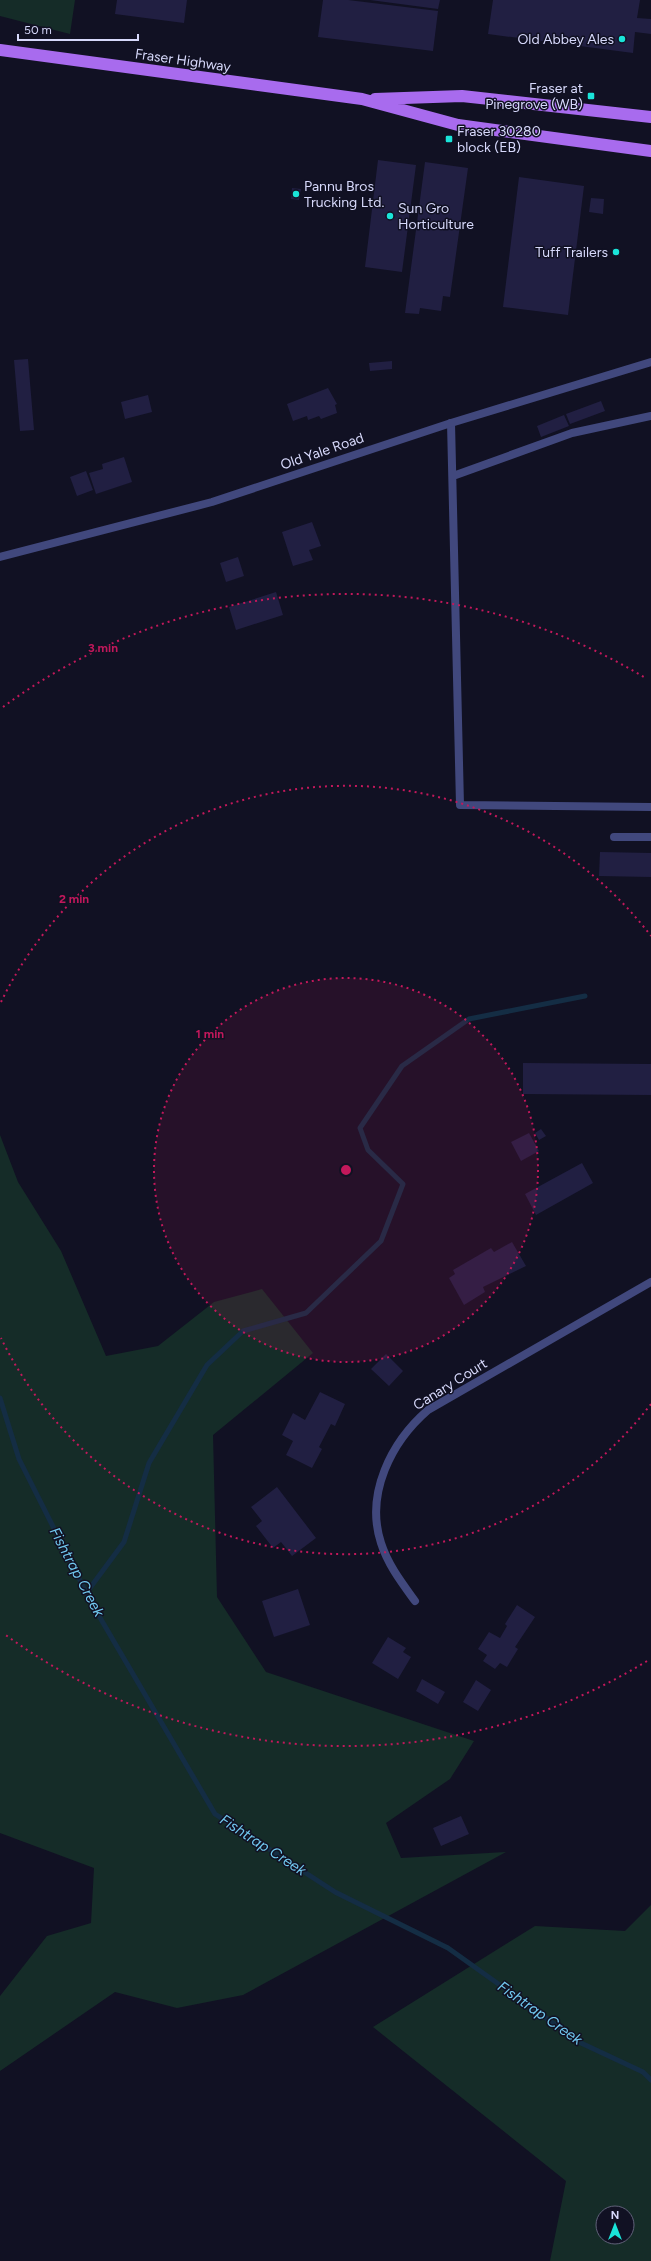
<svg xmlns="http://www.w3.org/2000/svg" width="651" height="2261" font-family="Figtree,sans-serif">
<style>
.green{fill:#152c28;fill-rule:evenodd}
.lines{fill:none;stroke-linecap:round;stroke-linejoin:round}
.stream{stroke:#142d44;stroke-width:5}
.building{fill:#211f42}
.lane{stroke:#41487d;stroke-width:8}
.street{stroke:#41487d;stroke-width:8}
.primary{stroke:#a86bee;stroke-width:12}
.ring{fill:none;stroke:#c2185b;stroke-width:2;stroke-dasharray:2 4}
.poi-dot{fill:#1ae4d9;stroke:#111123;stroke-width:1.5}
.labels{text-anchor:middle;stroke-width:3;stroke-linejoin:round;paint-order:stroke}
.poi-label{font-size:14px;fill:#d7d9fb;stroke:#111123;text-anchor:end}
.street-label{font-size:14px;fill:#d7d9fb;stroke:#111123}
.water-label{font-size:15px;font-style:italic;fill:#71c8ef;stroke:#111123}
.centre{fill:#c2185b;stroke:#111123;stroke-width:2}
.ring-label{font-size:12px;text-anchor:middle;font-weight:bold;fill:#c2185b;stroke:#111123;stroke-width:3;stroke-linejoin:round;paint-order:stroke}
</style>
<rect width="100%" height="100%" fill="#111123"/>
<path class="green" d="M0 0H75L70 34 0 16Z
M0 1135 18 1182 61 1251 106 1356 158 1346 214 1302 262 1289 313 1353 213 1435 217 1597 266 1672 474 1741 450 1779 386 1823 401 1858 506 1852 243 1995 177 2008 115 1992 0 2071V1996L47 1936 91 1923 94 1868 0 1833Z
M651 1905V2261H550L566 2181 373 2027 535 1926 625 1931ZM603 2213H627V2237H603Z"/>
<g class="lines">
<path class="stream" d="M0 1398 19 1459 92 1604 215 1814 335 1892 448 1948 581 2043 643 2072 651 2080
M87 1592 124 1542 149 1463 207 1365 243 1331 306 1313 381 1241 403 1184 368 1150 360 1128 402 1066 469 1019 585 996"/>
</g>
<path class="building" d="M117 0H187L184 23 115 14Z
M323 0H348L438 11 433 51 318 37Z
M370 0H440L438 9Z
M493 0H640L637 18 651 19V34L635 32 633 53 488 34Z
M378 160 416 165 402 272 365 267Z
M425 162 468 168 450 297 443 296 441 311 420 308 419 314 405 313Z
M519 177 584 186 568 315 503 307Z
M292 188 301 189 299 200 291 199Z
M591 198 604 199 603 214 589 212Z
M28 359 34 430 20 431 14 360Z
M392 361V369L370 371 369 363Z
M328 388 337 404 335 405 337 413 321 419 319 416 308 420 307 416 293 421 287 404Z
M148 395 152 412 125 419 121 402Z
M601 401 605 411 570 424 566 414Z
M564 415 569 426 541 437 537 426Z
M124 457 132 482 96 494 89 473 103 469 102 464Z
M86 471 93 490 77 496 70 477Z
M312 522 321 546 309 550 313 560 293 566 282 532Z
M238 557 244 576 226 582 220 563Z
M276 592 283 615 236 630 229 607Z
M600 852 651 853V877L599 876Z
M523 1063 651 1064V1095L523 1094Z
M541 1129 546 1136 539 1140 535 1133Z
M529 1133 539 1151 521 1161 511 1142Z
M582 1163 593 1183 536 1215 525 1194Z
M512 1242 526 1266 483 1287 485 1292 464 1305 449 1278 455 1274 453 1270 491 1248 494 1252Z
M386 1354 403 1371 389 1386 371 1369Z
M320 1392 345 1404 335 1426 331 1424 319 1447 322 1449 312 1468 286 1455 293 1441 282 1435 293 1413 305 1420Z
M277 1487 316 1538 292 1556 281 1542 273 1548 256 1526 262 1521 251 1507Z
M298 1589 310 1625 274 1637 262 1601Z
M517 1605 535 1617 515 1647 518 1649 507 1667 500 1663 495 1669 483 1661 487 1655 478 1649 489 1632 500 1638 507 1626 505 1624Z
M388 1637 406 1648 403 1652 411 1657 398 1679 372 1663Z
M422 1679 445 1692 438 1704 416 1691Z
M476 1680 491 1690 478 1711 463 1702Z
M461 1816 469 1834 441 1846 433 1828Z"/>
<g class="lines">
<path class="lane" d="M451 423 460 805 651 807
M453 476 572 433 651 416
M614 837H651"/>
<path class="street" d="M0 557 212 502 451 423 651 362
M415 1601C402 1583 388 1565 381 1543 365 1494 391 1442 428 1410L651 1282"/>
<path class="primary" d="M0 50 362 99 458 125 651 151
M375 99 462 96 651 117"/>
</g>
<circle cx="346" cy="1170" r="192" fill="#c2185b" fill-opacity=".12"/>
<g class="ring">
<circle cx="346" cy="1170" r="192"/>
<path d="M651 1404A384 384 0 0 1 1 1338M1 1002A384 384 0 0 1 651 936"/>
<path d="M647 1661A576 576 0 0 1 3 1633M3 707A576 576 0 0 1 647 679"/>
</g>
<g class="poi-dot">
<circle cx="622" cy="39" r="4"/>
<rect x="587" y="92" width="8" height="8" rx="2"/>
<rect x="445" y="135" width="8" height="8" rx="2"/>
<circle cx="296" cy="194" r="4"/>
<circle cx="390" cy="216" r="4"/>
<circle cx="616" cy="252" r="4"/>
</g>
<g class="labels">
<g class="poi-label">
<text x="614" y="44">Old Abbey Ales</text>
<text x="583" y="93">Fraser at<tspan x="583" dy="16">Pinegrove (WB)</tspan></text>
<text x="457" y="136" text-anchor="start">Fraser 30280<tspan x="457" dy="16">block (EB)</tspan></text>
<text x="304" y="191" text-anchor="start">Pannu Bros<tspan x="304" dy="16">Trucking Ltd.</tspan></text>
<text x="398" y="213" text-anchor="start">Sun Gro<tspan x="398" dy="16">Horticulture</tspan></text>
<text x="608" y="257">Tuff Trailers</text>
</g>
<g class="street-label">
<text transform="translate(183 60) rotate(8)" y="5">Fraser Highway</text>
<text transform="translate(322 451) rotate(-19)" y="5">Old Yale Road</text>
<text transform="translate(450 1384) rotate(-32)" y="5">Canary Court</text>
</g>
<g class="water-label">
<text transform="translate(77 1572) rotate(62)" y="5">Fishtrap Creek</text>
<text transform="translate(263 1845) rotate(33)" y="5">Fishtrap Creek</text>
<text transform="translate(540 2013) rotate(35)" y="5">Fishtrap Creek</text>
</g>
</g>
<circle cx="346" cy="1170" r="6" class="centre"/>
<g class="ring-label">
<text x="103" y="652">3 min</text>
<text x="74" y="903">2 min</text>
<text x="210" y="1038">1 min</text>
</g>
<g transform="translate(615 2225)"><circle r="19" fill="#111123" stroke="#606179"/>
<path d="M0-3L7 15L0 10L-7 15Z" fill="#1ae4d9"/>
<text y="-6" font-size="11" font-weight="bold" text-anchor="middle" fill="#d7d9fb">N</text>
</g>
<path d="M18 34v6h120v-6" fill="none" stroke="#d7d9fb" stroke-width="2"/>
<text x="24" y="34" font-size="12" fill="#d7d9fb" stroke="#111123" stroke-width="3" paint-order="stroke">50 m</text>
</svg>
